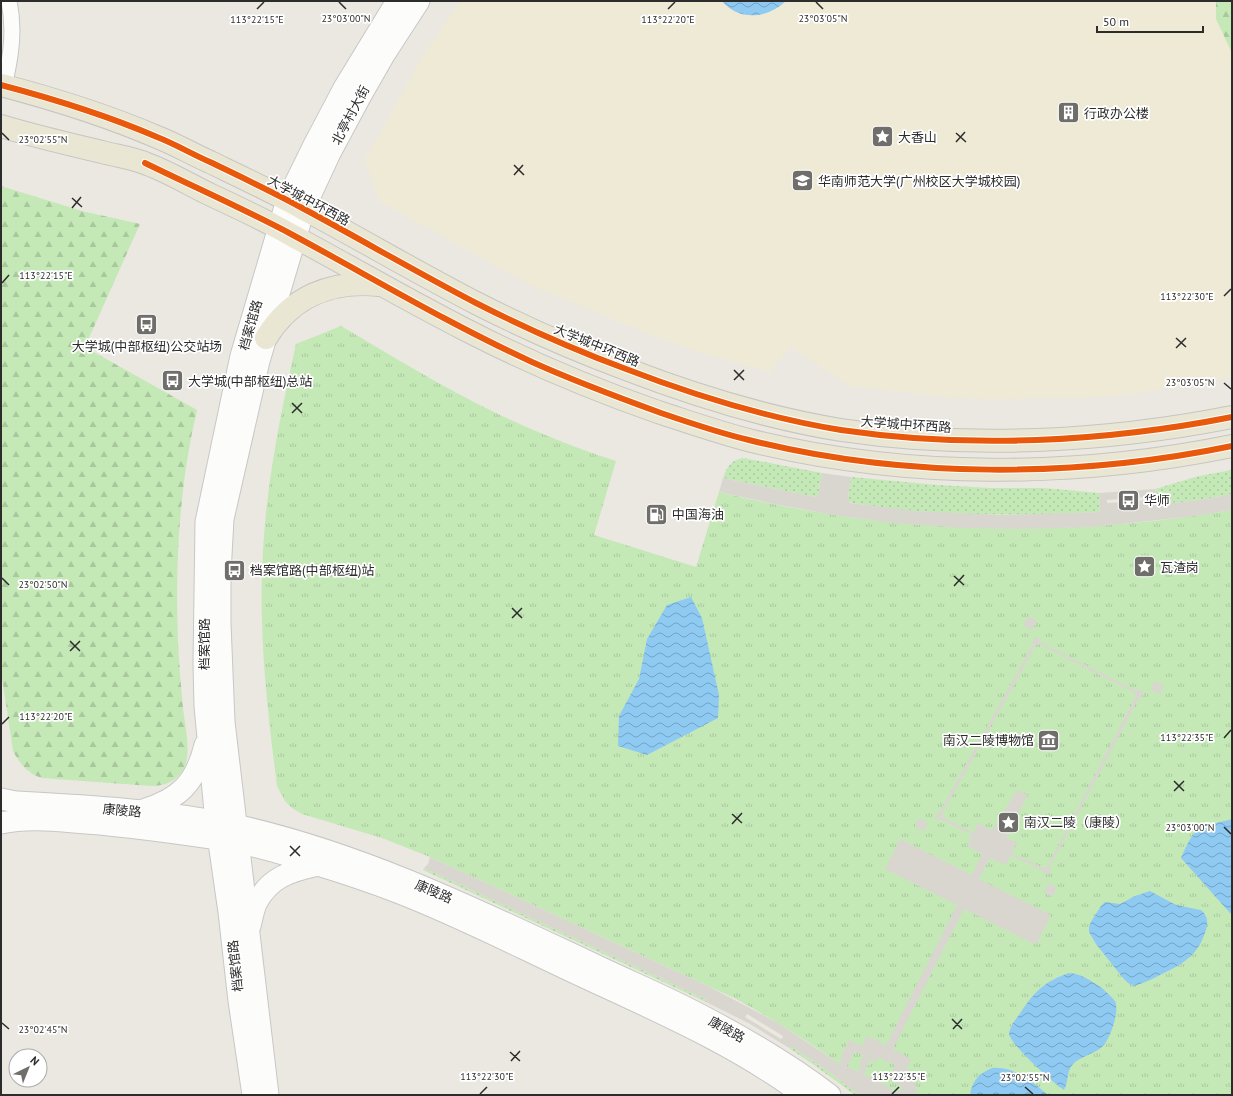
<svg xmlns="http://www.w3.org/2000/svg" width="1233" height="1096" font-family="'PT Sans','Noto Sans SC',sans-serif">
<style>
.education{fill:#efead5}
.grass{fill:url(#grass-dots)}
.forest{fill:url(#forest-firs)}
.park{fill:url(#park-tufts)}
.plaza{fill:#d9d6d0;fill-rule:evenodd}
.water{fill:url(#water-waves)}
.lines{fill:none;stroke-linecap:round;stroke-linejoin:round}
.street-casing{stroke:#c8c7c7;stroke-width:17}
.secondary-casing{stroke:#c8c7c7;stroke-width:23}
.primary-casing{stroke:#c6c5c2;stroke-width:24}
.street{stroke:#fcfcfa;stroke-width:15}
.secondary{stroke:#fcfcfa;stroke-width:21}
.primary{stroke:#e9e6d3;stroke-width:22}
.cycleway-casing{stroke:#fff;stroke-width:8}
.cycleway{stroke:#e8590c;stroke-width:6}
.ticks{fill:none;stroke:#2c2c2c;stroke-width:1.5}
.labels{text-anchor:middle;stroke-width:3.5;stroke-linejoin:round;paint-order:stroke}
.poi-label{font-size:13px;fill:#2c2c2c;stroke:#fff;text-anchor:start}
.street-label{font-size:13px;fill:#2c2c2c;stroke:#fff}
.ticks-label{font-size:10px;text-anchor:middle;fill:#2c2c2c;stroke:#fff;stroke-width:3.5;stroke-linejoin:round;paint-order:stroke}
</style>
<defs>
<pattern id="grass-dots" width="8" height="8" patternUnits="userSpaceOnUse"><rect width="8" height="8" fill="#c4e9b7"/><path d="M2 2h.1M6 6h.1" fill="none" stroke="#a9c89e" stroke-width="1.8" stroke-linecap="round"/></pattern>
<pattern id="forest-firs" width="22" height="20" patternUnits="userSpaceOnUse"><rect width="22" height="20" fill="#c4e9b7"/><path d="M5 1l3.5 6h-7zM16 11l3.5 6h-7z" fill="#a9c89e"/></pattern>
<pattern id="park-tufts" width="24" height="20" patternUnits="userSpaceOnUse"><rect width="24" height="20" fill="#c4e9b7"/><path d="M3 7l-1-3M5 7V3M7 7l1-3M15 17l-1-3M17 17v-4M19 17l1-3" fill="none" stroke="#a9c89e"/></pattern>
<pattern id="water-waves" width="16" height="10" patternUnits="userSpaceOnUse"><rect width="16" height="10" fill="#8fcaf2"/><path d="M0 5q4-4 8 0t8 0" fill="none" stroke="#75a4c4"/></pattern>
</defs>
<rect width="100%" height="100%" fill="#ebe8e1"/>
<path class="education" d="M461 1H1232V377L1134 394 1104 397 986 399 942 397 850 386 791 347 769 372 708 355 666 341 542 290 512 275 379 201 365 160 421 59Z"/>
<path class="grass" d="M743 458 822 473 818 495 815 497 723 478C727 467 731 460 743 458Z
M1232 470V494L1193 501 1159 504 1157 502 1155 489 1199 476Z
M851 477 938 485 991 488H1044L1099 493 1100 510 1099 512C1038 515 977 516 916 511 895 510 873 506 852 503L849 501 848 498Z
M424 868 707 1000 706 1002 423 870Z
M790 1046 829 1072 859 1095H855L814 1065 789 1048Z"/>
<path class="forest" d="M1216 1H1232V53L1216 19Z
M1 186 82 211 140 224 85 347 197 410C179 486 175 564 178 642 179 664 181 686 183 708 185 725 190 746 186 763 181 779 167 786 151 786L42 778C28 774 20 764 13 751L1 671Z"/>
<path class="park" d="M341 326C392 356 444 388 498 414 536 432 576 448 616 461L594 535 696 567 719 492C890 534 1059 539 1232 510V1095H880C834 1058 786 1026 734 998L430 857 382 838 302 814 292 808 285 801 277 786C267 708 258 629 263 550 267 480 281 412 296 344Z"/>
<path class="plaza" d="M822 473 851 477 848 498 850 503 916 511 1003 515 1099 512 1100 510 1099 493 1155 489 1157 502 1159 504 1193 501 1232 494V510L1196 516 1093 527 1021 529 964 528 893 523 834 515 774 504 719 492 723 478 815 497 818 495ZM1149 497V500L1107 503V500Z
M1028 616 1037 621 1032 630 1024 625Z
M1035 637 1041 640 1040 642 1137 691 1138 689 1144 692 1141 698H1139L1049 868 1051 869 1048 875 1042 872 1043 871 1011 855 1006 865 990 858 979 879 1051 915 1036 945 964 909 893 1049 911 1059 906 1069 914 1073V1075L919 1077 916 1083 914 1082 913 1084 918 1087 914 1095H859L829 1072 790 1046 789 1048 750 1024 706 1002 707 1000 424 868 428 864 430 857 708 986 778 1023 840 1064 842 1059 840 1058 849 1040 862 1046 867 1036 886 1045 957 905 885 869 900 839 972 875 982 854 967 846 972 835 942 820 941 821 935 818 938 812 939 813 1033 644 1032 643ZM1039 644 1135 693V695L1136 696 1047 867H1045L1044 868 1012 853 1017 843 1006 837 1028 795 1017 790 992 830 978 823 973 833 943 817 944 815 942 814 1036 645ZM747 1014 783 1036V1037L781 1039 745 1017ZM855 1052 863 1055 859 1065 861 1066 858 1072 847 1066ZM878 1057 895 1065 892 1071 897 1073 895 1076 900 1079 899 1081 892 1077 890 1081 902 1087 900 1092 897 1090 896 1092 890 1089 891 1088 864 1074 867 1065 869 1066 871 1064 868 1062 870 1059 876 1062Z
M1155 681 1164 686 1160 694 1151 690Z
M919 818 928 823 924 831 915 827Z
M1048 883 1057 888 1052 897 1044 892Z"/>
<path class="water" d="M722 1H786C768 18 740 22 722 1Z
M691 597 702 618 719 695 718 718 647 755 618 746 619 716 639 679 647 639 667 605Z
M1232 819V914L1230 913 1181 858C1184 851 1188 842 1192 836 1201 824 1219 823 1232 819Z
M1150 891 1176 905 1201 910C1208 916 1208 922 1206 930 1198 955 1185 963 1162 974 1153 979 1144 983 1134 986L1128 983 1123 978 1096 944 1089 932V926L1092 920 1101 906 1105 902 1120 904 1135 896Z
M1069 973C1080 973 1093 982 1102 988 1106 992 1112 997 1115 1001 1120 1011 1110 1040 1102 1047 1094 1054 1079 1057 1073 1064 1066 1071 1069 1082 1064 1090 1053 1083 1011 1045 1009 1034 1010 1026 1016 1019 1021 1012 1034 992 1045 981 1069 973Z
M992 1068C1014 1066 1033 1082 1048 1095H970C972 1080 980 1073 992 1068Z"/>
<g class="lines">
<defs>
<path id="street" d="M4 86C11 57 15 30 9 1"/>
<path id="secondary" d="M1 799 16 802C89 806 163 810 235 825 361 853 476 909 591 963 622 978 653 991 683 1006 735 1032 784 1060 830 1095
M143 810C180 799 196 782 205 745
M1 823C25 818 50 820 74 822 123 825 170 832 218 839 252 844 285 854 318 865 344 873 371 882 397 892 457 915 515 945 573 972 652 1009 733 1043 803 1095
M250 926C252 919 253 911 256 904 269 877 291 871 318 865
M253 1095 239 1001 229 912 216 822 205 706 204 664 206 522 241 356 287 200 314 145 344 88 397 1
M268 1095 224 722 220 624V573L223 519 259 361 304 209 330 153 360 97 384 55 419 1"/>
<path id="primary" d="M1 85C54 99 106 115 157 137 175 144 192 154 210 162 241 177 273 192 304 209 362 240 418 273 476 303 525 328 575 350 626 369 696 396 767 418 841 430 969 449 1105 442 1232 417
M1 126C34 136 68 144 102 152 117 156 133 158 147 164 169 172 190 185 211 195 239 208 267 221 293 236 351 267 407 300 466 330 528 362 592 389 658 412 689 422 720 433 752 441 907 479 1075 478 1232 446
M266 338C291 297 331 280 379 285"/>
</defs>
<use href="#street" class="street-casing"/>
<use href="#secondary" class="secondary-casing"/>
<use href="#primary" class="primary-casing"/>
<use href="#street" class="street"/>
<use href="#secondary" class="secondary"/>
<use href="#primary" class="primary"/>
<defs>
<path id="cycleway" d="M1 85C54 99 106 115 157 137 175 144 192 154 210 162 241 177 273 192 304 209 362 240 418 273 476 303 525 328 575 350 626 369 696 396 767 418 841 430 969 449 1105 442 1232 417
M145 163C194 187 244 209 291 234 371 277 449 324 532 362 574 381 617 397 661 413 690 423 719 433 749 440 903 479 1077 478 1232 446"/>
</defs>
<use href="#cycleway" class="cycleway-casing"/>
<use href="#cycleway" class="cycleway"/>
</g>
<path class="ticks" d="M339 2 346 9M816 2 823 9M257 9 264 2M668 9 675 2M2 133 9 140M956 133 966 142M956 142 965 132M514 165 524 175M514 175 523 165M72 198 82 207M72 208 81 197M2 283 9 275M1224 296 1231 289M1176 338 1186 347M1176 348 1186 338M734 370 744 380M734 380 744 370M1224 383 1231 389M292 403 302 413M292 413 302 403M954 576 964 585M2 578 9 585M954 586 964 575M512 608 522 618M512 618 522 608M70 641 80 651M70 651 80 641M2 724 9 717M1224 738 1231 730M1174 781 1184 791M1174 791 1184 781M732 814 742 823M732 824 742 813M1224 827 1231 834M290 846 300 856M290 856 300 846M952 1019 962 1029M2 1023 9 1029M953 1029 962 1019M510 1052 520 1061M511 1061 520 1051M1025 1087 1033 1094M480 1094 487 1087M892 1094 899 1087"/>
<defs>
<symbol id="building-square" viewBox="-11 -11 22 22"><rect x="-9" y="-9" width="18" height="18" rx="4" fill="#6f6e6b" stroke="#fff"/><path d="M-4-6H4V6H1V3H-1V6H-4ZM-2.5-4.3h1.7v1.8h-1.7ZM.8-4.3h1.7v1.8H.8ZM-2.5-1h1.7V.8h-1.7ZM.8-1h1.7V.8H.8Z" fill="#fff"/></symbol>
<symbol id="sight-square" viewBox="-11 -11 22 22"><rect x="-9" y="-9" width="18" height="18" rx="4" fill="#6f6e6b" stroke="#fff"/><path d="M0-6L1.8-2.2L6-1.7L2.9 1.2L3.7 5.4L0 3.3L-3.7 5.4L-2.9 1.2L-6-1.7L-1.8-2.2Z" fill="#fff"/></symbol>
<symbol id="university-square" viewBox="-11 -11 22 22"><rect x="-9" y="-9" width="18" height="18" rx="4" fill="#6f6e6b" stroke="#fff"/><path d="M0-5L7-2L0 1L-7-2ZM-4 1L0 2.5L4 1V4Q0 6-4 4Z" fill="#fff"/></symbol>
<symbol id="bus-square" viewBox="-11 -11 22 22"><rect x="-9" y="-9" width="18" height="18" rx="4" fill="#6f6e6b" stroke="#fff"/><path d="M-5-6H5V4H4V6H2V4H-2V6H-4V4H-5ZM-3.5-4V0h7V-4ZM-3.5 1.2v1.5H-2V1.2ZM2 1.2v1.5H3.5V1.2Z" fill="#fff"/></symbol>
<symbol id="fuel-square" viewBox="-11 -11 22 22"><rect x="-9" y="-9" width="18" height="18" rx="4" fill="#6f6e6b" stroke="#fff"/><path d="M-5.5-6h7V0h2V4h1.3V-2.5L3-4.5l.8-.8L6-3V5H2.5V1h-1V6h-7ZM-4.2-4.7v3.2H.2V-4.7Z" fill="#fff"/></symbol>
<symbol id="museum-square" viewBox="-11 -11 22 22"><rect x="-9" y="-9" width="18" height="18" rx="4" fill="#6f6e6b" stroke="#fff"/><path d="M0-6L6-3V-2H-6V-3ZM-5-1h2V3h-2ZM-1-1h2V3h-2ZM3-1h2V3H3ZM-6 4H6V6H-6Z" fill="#fff"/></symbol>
</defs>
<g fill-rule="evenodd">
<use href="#building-square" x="1056" y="100" width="25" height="25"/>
<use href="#sight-square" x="870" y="124" width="25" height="25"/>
<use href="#university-square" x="790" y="168" width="25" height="25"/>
<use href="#bus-square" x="134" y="312" width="25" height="25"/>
<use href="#bus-square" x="160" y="368" width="25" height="25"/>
<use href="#bus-square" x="1116" y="488" width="25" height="25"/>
<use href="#fuel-square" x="644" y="502" width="25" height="25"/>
<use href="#sight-square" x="1132" y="554" width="25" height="25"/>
<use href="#bus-square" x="222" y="558" width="25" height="25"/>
<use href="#museum-square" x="1036" y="728" width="25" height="25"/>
<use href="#sight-square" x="996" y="810" width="25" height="25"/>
</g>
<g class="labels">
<g class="poi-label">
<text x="1084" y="118">行政办公楼</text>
<text x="898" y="142">大香山</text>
<text x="818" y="186">华南师范大学(广州校区大学城校园)</text>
<text x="147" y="351" text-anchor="middle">大学城(中部枢纽)公交站场</text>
<text x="188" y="386">大学城(中部枢纽)总站</text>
<text x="1144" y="505">华师</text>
<text x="672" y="519">中国海油</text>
<text x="1160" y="572">瓦渣岗</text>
<text x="250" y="575">档案馆路(中部枢纽)站</text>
<text x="1034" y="745" text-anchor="end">南汉二陵博物馆</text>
<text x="1024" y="827">南汉二陵（康陵）</text>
</g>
<g class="street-label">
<text transform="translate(350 115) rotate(-62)" y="5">北亭村大街</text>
<text transform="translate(309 200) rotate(28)" y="5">大学城中环西路</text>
<text transform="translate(250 325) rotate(-74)" y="5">档案馆路</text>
<text transform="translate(597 345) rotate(22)" y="5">大学城中环西路</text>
<text transform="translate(906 424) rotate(4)" y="5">大学城中环西路</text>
<text transform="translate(204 644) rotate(-90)" y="5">档案馆路</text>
<text transform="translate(122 810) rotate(5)" y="5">康陵路</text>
<text transform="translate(434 891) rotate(23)" y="5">康陵路</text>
<text transform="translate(235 966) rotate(-96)" y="5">档案馆路</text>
<text transform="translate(727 1029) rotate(29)" y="5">康陵路</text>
</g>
</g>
<g class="ticks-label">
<text x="346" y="22">23°03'00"N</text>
<text x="823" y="22">23°03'05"N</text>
<text x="257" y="23">113°22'15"E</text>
<text x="668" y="23">113°22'20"E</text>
<text x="43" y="143">23°02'55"N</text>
<text x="46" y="279">113°22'15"E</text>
<text x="1187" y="300">113°22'30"E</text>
<text x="1190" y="386">23°03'05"N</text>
<text x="43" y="588">23°02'50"N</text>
<text x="46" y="720">113°22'20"E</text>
<text x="1187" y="741">113°22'35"E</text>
<text x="1190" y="831">23°03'00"N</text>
<text x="43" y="1033">23°02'45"N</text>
<text x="487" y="1080">113°22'30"E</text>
<text x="899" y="1080">113°22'35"E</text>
<text x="1025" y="1081">23°02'55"N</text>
</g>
<rect width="1233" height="1096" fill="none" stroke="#2c2c2c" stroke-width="4"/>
<g transform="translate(28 1068) rotate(43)"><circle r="19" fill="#ffffff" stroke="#ababab"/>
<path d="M0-3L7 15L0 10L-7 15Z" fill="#6f6e6b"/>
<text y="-6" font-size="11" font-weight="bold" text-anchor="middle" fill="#2c2c2c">N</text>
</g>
<path d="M1097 26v6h106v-6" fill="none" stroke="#2c2c2c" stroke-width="2"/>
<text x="1103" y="26" font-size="12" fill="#2c2c2c" stroke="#ffffff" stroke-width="3" paint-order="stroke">50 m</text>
</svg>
